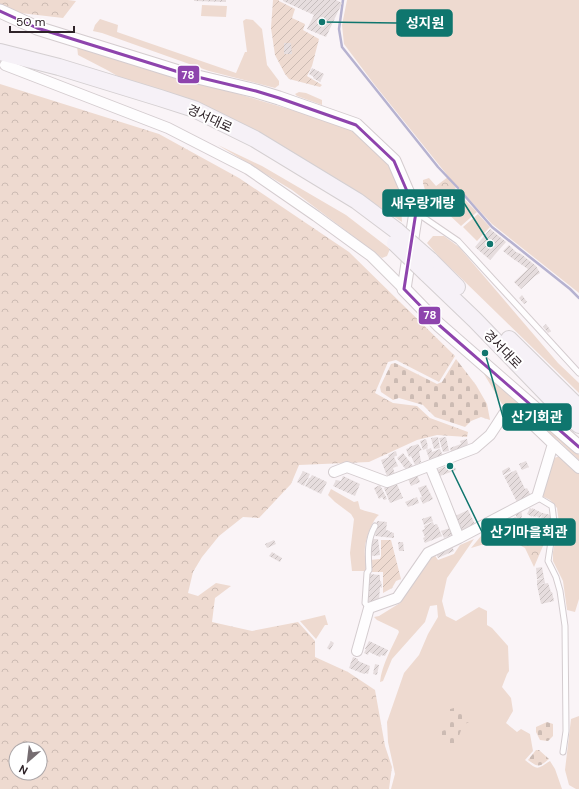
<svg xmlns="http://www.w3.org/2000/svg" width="579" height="789" font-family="'DM Sans','Noto Sans KR',sans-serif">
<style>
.green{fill:#eedad0}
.forest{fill:url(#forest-crowns);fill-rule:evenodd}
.cemetery{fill:url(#cemetery-stones)}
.garden{fill:url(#garden-furrows)}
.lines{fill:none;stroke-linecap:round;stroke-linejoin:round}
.stream{stroke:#b6b2d0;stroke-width:2.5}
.building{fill:url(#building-hatch)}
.service-casing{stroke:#d4cccf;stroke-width:7}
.minor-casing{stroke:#d4cccf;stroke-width:12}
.tertiary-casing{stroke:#d4cccf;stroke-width:15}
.primary-casing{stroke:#d4cfd1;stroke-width:18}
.service{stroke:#fefdfe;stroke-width:5}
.minor{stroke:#fefdfe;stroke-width:10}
.tertiary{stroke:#fefdfe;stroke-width:13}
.primary{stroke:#f6f1f7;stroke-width:16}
.primary-bridge-casing{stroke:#d4cfd1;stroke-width:18;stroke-linecap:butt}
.primary-bridge{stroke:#f6f1f7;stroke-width:16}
.bus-1-casing{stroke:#fff;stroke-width:6}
.bus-1{stroke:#8e44ad;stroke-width:3}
.labels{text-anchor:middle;stroke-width:4;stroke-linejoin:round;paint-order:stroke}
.street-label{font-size:13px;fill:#2f2429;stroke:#fff}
.leader{fill:none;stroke:#0f766e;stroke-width:1.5}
.callout-dot{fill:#0f766e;stroke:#fff;stroke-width:1.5}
.callout{fill:#0f766e;stroke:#0f766e;stroke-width:1.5}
.callout-label{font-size:14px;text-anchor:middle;font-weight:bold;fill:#fff}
.line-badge{stroke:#fff;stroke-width:1.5}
.badge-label{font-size:11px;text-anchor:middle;font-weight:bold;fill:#fff}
</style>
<defs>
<pattern id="forest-crowns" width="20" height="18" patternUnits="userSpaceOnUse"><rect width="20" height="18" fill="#eedad0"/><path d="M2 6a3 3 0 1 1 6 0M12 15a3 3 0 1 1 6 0" fill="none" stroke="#ccbbb3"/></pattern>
<pattern id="cemetery-stones" width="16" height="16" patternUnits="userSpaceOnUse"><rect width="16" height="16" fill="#eedad0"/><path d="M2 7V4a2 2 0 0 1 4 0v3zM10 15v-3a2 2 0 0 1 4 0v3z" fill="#ccbbb3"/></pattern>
<pattern id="garden-furrows" width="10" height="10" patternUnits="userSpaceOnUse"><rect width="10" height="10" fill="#eedad0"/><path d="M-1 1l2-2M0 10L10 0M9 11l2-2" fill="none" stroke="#ccbbb3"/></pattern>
<pattern id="building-hatch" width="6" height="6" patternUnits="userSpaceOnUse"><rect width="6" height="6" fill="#e6ddde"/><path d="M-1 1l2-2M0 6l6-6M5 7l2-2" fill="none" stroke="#c6bebe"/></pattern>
</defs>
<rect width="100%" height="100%" fill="#faf4f7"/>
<path class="green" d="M347 0H579V293L492 224 452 181 374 84 344 44 342 25Z
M202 5 227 6 226 17 201 16Z
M100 19 118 25 117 32 236 73 245 52H247L243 21 246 19 253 20 262 29 267 65 279 81V85L275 88 209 71 102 33 93 31 95 25Z
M77 46 356 129 380 153 400 184 402 222 344 183 265 137 121 78 107 70 78 55Z
M299 92 306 93 322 100V105L297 96 295 94Z
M218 145 262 166 346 215 390 249 387 256 382 258 292 190Z
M461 196 477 212 461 226 444 210Z
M478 214 490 227 477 241 463 227Z
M433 236H444L459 247 558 363 579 383V393L461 278 441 259 427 243Z
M487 372 579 455V460L560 442 527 416 502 404 484 374Z
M557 457H561L579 472V599L575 612 567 610 563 581 553 561V552L559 523 557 508 550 500 542 496 552 459Z
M331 489 354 502 358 501 360 509C366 512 373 512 379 515 372 520 366 539 365 547 364 555 366 563 367 571H352L350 553 354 519 351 514 335 502 328 495Z
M474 539 447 578 442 601 446 616 456 621 479 607 487 611V625L492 628 508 646 509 671 507 674 502 687 511 698 513 711 506 723 517 732 521 729 530 734 533 751 525 760C538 770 536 770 550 761L555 769 562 789H391L395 774 392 760 388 742 387 722 404 673 419 655 428 634 438 617 437 605 430 606 425 622 392 659 383 681 380 682C382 664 392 648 399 632L398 630 377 620 374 617 379 616 400 603 429 557 434 554 438 560 454 554 460 545Z
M325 615 328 625H325L316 639 300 621Z
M579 716V789H576L569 785 565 770 571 719Z"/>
<path class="forest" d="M0 0H68L76 1 63 18 29 14 0 11Z
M0 84 159 134 239 178 349 252 455 356 439 382 396 360 388 362 375 393 393 403 417 406 430 418 468 432 467 437 437 435 417 440 369 462 299 465 291 484 259 518 243 517 219 536 202 557 193 572 188 593 198 596 216 583 231 586 215 598 212 622 252 631 298 622 315 641V657L348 672 375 690 385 746 392 767 389 789H0ZM16 749H40V773H16Z
M448 177 456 188 432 208 424 207 423 200 425 190 423 183V180L429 178 436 186Z
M497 527 499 531 516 527 520 531 548 537 547 541 543 546 534 567 525 548 512 541H495L471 548 486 530Z"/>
<path class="cemetery" d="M456 359 476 385 487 404 490 420 481 417 471 421 465 427 435 417 423 405 399 398 393 400 381 392 380 387 391 364 395 363 437 384 442 382Z
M454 708 468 715 469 722 463 725 454 749H449L442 740V731L448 729 451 718 447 710Z
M547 722 553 724V736L548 741 540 740 536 732V727Z
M536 750H539L549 759C539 767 539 768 528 760Z"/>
<path class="garden" d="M273 0H279V1L295 9 292 18 305 24 303 30 319 39 312 66 307 76 322 85 320 87 289 79 285 74 275 55 271 28Z
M381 540H391L401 579 396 581 392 588 383 593V572H371L370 560 380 559 381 556Z"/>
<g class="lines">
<path class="stream" d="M343 0 339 29 342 47 438 167 458 188
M464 195 492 227 570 289 579 298"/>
</g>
<path class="building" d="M194 0H226V2L194 1Z
M283 0H336L342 3 326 37 307 29 314 15 283 1Z
M284 43H291L292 54H284Z
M312 68 324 74 320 82 313 78 314 77 309 74Z
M490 229 506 242 490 260 475 247Z
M509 245 516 252 521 254 536 266 540 273 535 276 521 289 514 282 528 269 512 258 503 251Z
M522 295 527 302 524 304 519 298Z
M546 324 551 331 548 333 543 327Z
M438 437 440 448 434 449 431 438Z
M446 437 449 451 443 452 439 438Z
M426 439 428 446 427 447 428 448 423 450 420 441Z
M467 439 468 444H467L468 448 452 454 450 448 461 444 460 441Z
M418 444 422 450 419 451 421 462 415 465 411 456 409 457 406 449 409 448V447Z
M431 448 432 452 440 449 443 456 430 461 426 450Z
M396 451 397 455 394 457 398 466 393 468 395 475 390 478 389 475 387 476 381 460 389 457 388 455Z
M403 453 413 466 407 471 397 458Z
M526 461 529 467 522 470 519 464Z
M453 463 456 470 440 476 437 470Z
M509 467 511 471 503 475 502 471Z
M516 470 525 489 527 488 531 496 517 502 504 476Z
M303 471 310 474 304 486 297 482Z
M312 475 327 482 321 494 305 486 309 478H310Z
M417 475 420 482 411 486 408 479Z
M343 476 360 484 355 496 333 486 336 480 341 481Z
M396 482 403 498 390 503 384 488Z
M380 485 387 499 384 500 382 497 379 499 374 488Z
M426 485 433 499 423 504 420 498 422 497 418 488Z
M417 497 419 503 408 507 405 502Z
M530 508 532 509V508L542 513 540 518 536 516V517L532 516V517L527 514Z
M468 510 476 526 461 533 453 517Z
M521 510 522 515 521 520 518 521 515 513Z
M542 513 551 515 550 521 541 519Z
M431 516 433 521 424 525 422 519Z
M516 517 518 523 507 527 505 522Z
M523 518 538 523 535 531 520 526Z
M377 521 387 522 386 530 390 531V532L394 533V538L375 536Z
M433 522 434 525 437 524 442 536 425 543 423 538 425 537 422 530 425 529 424 526Z
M450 528 453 534 444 538 441 531Z
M372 539H378L380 555 373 556 371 555 370 542Z
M274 540 276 544 267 548 265 544Z
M398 542H403L404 551H399Z
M451 544 454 551 438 558 435 552Z
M272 552 282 558 280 562 269 556Z
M542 567 544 578 537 579 536 568Z
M369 574 380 575V581H381L382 588 380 587 379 600 368 602Z
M544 578 545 583 537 585V580Z
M548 583 551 592H552L554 601 541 604 537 585Z
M331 641 334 643 330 650 327 648Z
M369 641 388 650 385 656 381 655 380 657 369 652 368 655 364 653 366 649H365Z
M353 657 358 659V661L370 666 368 674 365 673 364 674 349 668Z
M375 664 379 665 377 675 373 674Z"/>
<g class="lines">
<defs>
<path id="service" d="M417 213 458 241 579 373
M537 497 552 506 554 522 548 561 556 577 560 591 565 626 566 731 563 752
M369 608 365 603 367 573 369 570C368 555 367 540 375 526"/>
<path id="minor" d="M5 65 168 128 248 169 316 216 371 256 404 289
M430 466 442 495 459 538
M334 472 347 467 387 482 475 448 490 435 496 426 505 412 529 421 553 444
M357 651 369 608 397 598 428 553 459 538 537 497 553 444 579 468"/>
<path id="tertiary" d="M0 11 37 28 185 74 256 91 279 98 356 125 394 161 416 212 404 289 439 325 579 447"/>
<path id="primary" d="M0 52 59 67 160 98 194 109 255 139 357 201 397 231
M430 260 457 287
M426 273 475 320 566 414 579 425
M509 339 579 408"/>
</defs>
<use href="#service" class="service-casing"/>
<use href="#minor" class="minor-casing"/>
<use href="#tertiary" class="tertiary-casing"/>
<use href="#primary" class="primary-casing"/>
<use href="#service" class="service"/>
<use href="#minor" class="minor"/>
<use href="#tertiary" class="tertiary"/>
<use href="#primary" class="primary"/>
<defs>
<path id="primary-bridge" d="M397 231 430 260
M395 243 426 273"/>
</defs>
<use href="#primary-bridge" class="primary-bridge-casing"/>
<use href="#primary-bridge" class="primary-bridge"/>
<defs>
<path id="bus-1" d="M0 11 37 28 185 74 256 91 279 98 356 125 394 161 416 212 404 289 439 325 579 447"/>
</defs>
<use href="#bus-1" class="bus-1-casing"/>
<use href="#bus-1" class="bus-1"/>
</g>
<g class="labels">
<g class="street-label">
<text transform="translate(210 118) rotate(25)" y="5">경서대로</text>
<text transform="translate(503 349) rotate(46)" y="5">경서대로</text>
</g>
</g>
<path class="leader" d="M322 22L397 23M490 244L464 203M485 353L503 417M450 466L482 532"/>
<g class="callout-dot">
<circle cx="322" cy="22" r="4"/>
<circle cx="490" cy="244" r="4"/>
<circle cx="485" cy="353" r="4"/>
<circle cx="450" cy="466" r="4"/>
</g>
<g class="callout">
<rect x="397" y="10" width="55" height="26" rx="4"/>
<rect x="383" y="190" width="81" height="26" rx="4"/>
<rect x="503" y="404" width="68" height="26" rx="4"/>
<rect x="482" y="519" width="93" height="26" rx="4"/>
</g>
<g class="callout-label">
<text x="425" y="28">성지원</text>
<text x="423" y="208">새우랑개랑</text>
<text x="537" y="422">산기회관</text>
<text x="529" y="537">산기마을회관</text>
</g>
<g class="line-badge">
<rect x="177" y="65" width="23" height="19" rx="4" fill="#8e44ad"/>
<rect x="418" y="306" width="23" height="19" rx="4" fill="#8e44ad"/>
</g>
<g class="badge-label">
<text x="188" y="79">78</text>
<text x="430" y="319">78</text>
</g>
<g transform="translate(28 761) rotate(208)"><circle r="19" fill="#ffffff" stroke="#aca7a9"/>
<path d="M0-3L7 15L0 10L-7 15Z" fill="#766d71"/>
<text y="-6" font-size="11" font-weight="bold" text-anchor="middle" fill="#2f2429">N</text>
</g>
<path d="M10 26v6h64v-6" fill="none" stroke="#2f2429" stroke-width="2"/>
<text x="16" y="26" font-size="12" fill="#2f2429" stroke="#ffffff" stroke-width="3" paint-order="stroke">50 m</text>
</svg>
